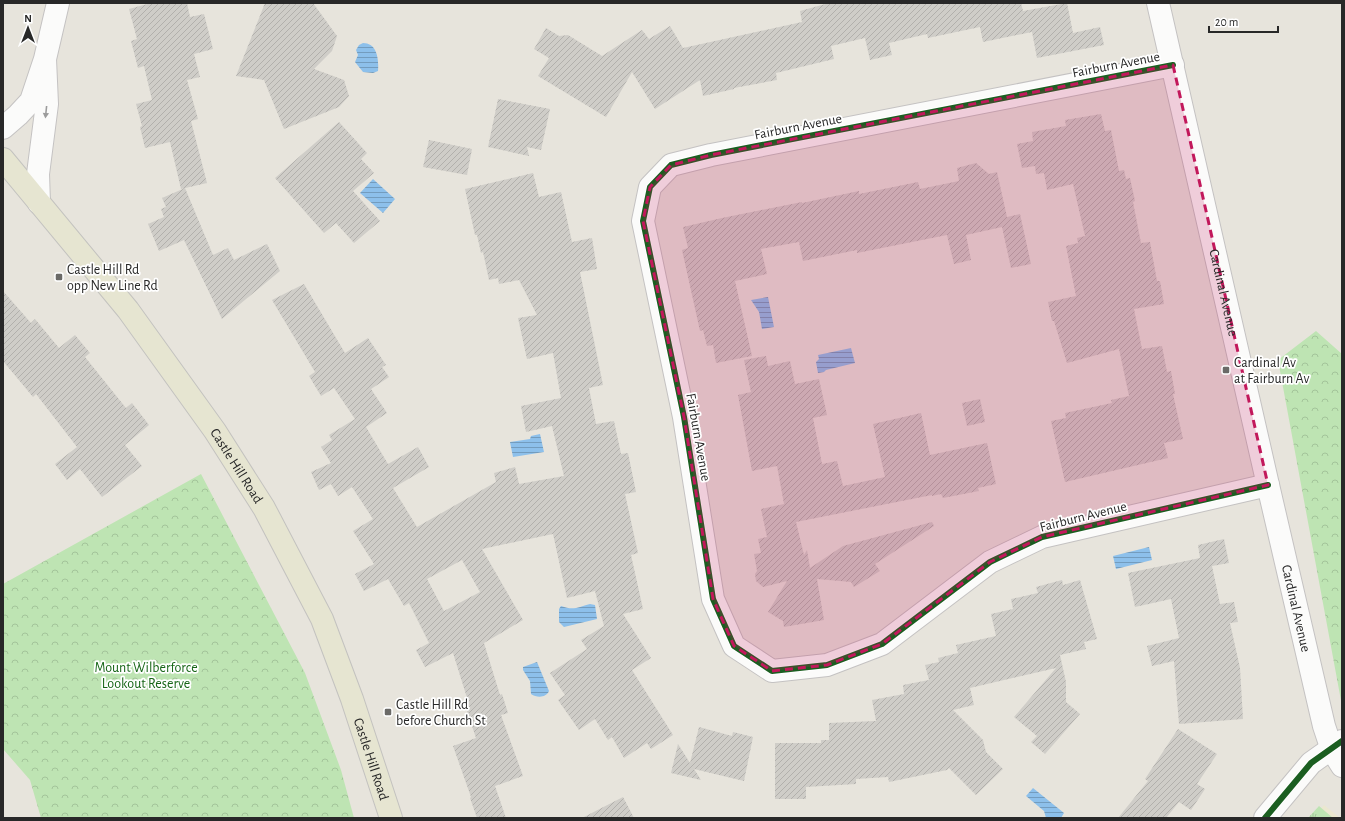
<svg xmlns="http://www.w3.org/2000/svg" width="1345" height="821" font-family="'Alegreya Sans',sans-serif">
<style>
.education{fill:#ebe7d0}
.grass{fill:url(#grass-tufts)}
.forest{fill:url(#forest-crowns)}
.water{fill:url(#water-rules)}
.building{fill:url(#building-hatch);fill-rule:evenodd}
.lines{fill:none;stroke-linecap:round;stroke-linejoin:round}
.minor-casing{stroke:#c4c2c2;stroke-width:24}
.secondary-casing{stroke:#c4c2c2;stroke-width:24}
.primary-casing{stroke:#c3c2bf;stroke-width:24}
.minor{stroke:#fbfbfa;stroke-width:22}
.secondary{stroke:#fbfbfa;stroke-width:22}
.primary{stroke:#e6e5d1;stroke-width:22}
.cycleway-casing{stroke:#fff;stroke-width:8}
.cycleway{stroke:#1b5e20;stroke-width:6}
.oneway{fill:#9c9c9c}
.marked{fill:#c2185b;fill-opacity:0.2;stroke:#c2185b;stroke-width:3;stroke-dasharray:8 5;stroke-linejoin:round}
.poi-dot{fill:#6b6a67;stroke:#fff;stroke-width:1.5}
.labels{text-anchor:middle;stroke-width:3.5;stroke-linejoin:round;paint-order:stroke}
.street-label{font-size:14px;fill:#282828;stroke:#fff}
.poi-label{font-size:14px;fill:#282828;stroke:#fff;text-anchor:start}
.park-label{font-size:14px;fill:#176617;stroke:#fff}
</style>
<defs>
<pattern id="grass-tufts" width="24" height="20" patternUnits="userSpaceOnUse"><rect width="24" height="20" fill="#bee4b3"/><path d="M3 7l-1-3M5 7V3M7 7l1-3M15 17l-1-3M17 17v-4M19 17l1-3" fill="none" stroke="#a3c49a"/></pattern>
<pattern id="forest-crowns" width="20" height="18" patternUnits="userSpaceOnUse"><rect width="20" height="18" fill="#bee4b3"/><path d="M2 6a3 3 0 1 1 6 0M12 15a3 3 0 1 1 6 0" fill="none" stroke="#a3c49a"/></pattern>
<pattern id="water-rules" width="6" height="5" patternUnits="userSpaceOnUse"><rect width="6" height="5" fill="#8dc0eb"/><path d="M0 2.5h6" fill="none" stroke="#739cbe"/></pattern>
<pattern id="building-hatch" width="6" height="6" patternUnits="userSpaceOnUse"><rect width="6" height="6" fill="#cfcdc8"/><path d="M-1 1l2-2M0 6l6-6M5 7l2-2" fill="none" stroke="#b2b0ac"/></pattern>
</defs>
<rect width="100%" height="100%" fill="#e7e4dc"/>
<path class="education" d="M1324 805 1340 818H1313Z"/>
<path class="grass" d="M1319 806 1333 818H1308Z"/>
<path class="forest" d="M1316 331 1342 354V706L1278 360Z
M201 474 305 673 341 770 354 818H41L30 780 3 749V584Z"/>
<path class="water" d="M363 43C377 43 379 59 378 71L373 73 363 72 355 62 358 55 356 50 359 45Z
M373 179 395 199 383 213 360 193Z
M768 297 774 327 762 329 759 312 751 300Z
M851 348 855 363 826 370 824 372 818 373 816 362 819 359 818 355Z
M540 434 544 452 513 457 510 442 530 439 531 436Z
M1149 547 1152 560 1116 569 1113 556Z
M590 604 595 605 597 619 564 627 559 622V609L561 606C574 611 578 607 590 604Z
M537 662 549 691C546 698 537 698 531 694L530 681 523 670V667Z
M1033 788 1064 813 1061 818H1046L1044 811 1026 796Z"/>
<path class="building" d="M151 3H187L190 17 204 14 213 49 194 54 200 77 187 80 198 119 191 121 207 183 181 189 170 142 145 148 140 127 142 126 136 104 152 100 144 66 138 68 131 41 137 39 129 9Z
M265 3H313L337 36 332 51 314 69 344 80 349 96 339 107 284 129 264 80 236 76Z
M829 3H1021L1023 11 1067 3 1073 33 1100 27 1104 45 1037 58 1032 32 983 42 980 27 928 38 927 34 889 43 892 55 870 60 865 38 831 46 834 59 776 73 777 80 734 88V89L703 96 700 80 655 109 632 72 606 117 538 76 549 58 534 49 546 28 559 36 568 35 602 56 642 30 649 39 670 26 683 48 802 22 800 11Z
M498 99 550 109 541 150 527 147 529 156 488 147Z
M1101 114 1105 131 1111 130 1119 171 1124 170 1126 179 1130 178 1135 201 1133 202 1141 243 1150 242 1157 281H1160L1164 304 1134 309 1142 349 1162 346 1167 372 1171 371 1175 394H1173L1183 439 1164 443 1168 458 1065 482 1051 421 1066 418 1065 413 1112 403 1111 400 1129 396 1119 349 1067 363 1054 321H1052L1048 302 1076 296 1066 246 1078 243 1077 238 1085 236 1073 184 1047 190 1044 173 1036 174 1035 166 1022 168 1017 144 1033 141 1032 132 1066 126 1065 120Z
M339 122 367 153 361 159 374 173 353 191 380 221 354 243 336 223 324 233 275 178Z
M429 140 472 149 467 175 423 167Z
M976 163 989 174 997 172 1007 217 1020 214 1031 264 1011 268 1002 227 966 235 971 260 954 264 947 235 857 253V250L803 261 799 242 761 249 767 274 735 281 752 356 716 363 713 345 707 346 703 330 700 331 682 250 688 248 683 227 722 218 802 202V203L859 191V194L918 182 920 189 959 181 957 168Z
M533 173 539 197 561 192 572 242 592 238 597 269 580 272 603 385 589 388 596 424 614 421 621 454 628 453 636 492 625 494 638 553 631 555 643 609 623 614 651 658 632 670 673 735 651 749 647 743 624 758 612 737 608 740 595 719 579 730 558 700 565 695 550 673 587 649 581 640 604 626 595 591 567 598 553 534 482 549 523 620 484 643 500 695 502 694 508 713 501 715 523 776 495 786 506 818H477L470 798 471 797 453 746 476 738 464 702 468 701 453 653 425 667 416 650 429 643 409 603 404 606 388 579 364 591 355 574 374 564 353 531 373 519 352 487 338 496 331 484 319 490 311 472 331 463 321 447 332 440 329 435 355 419 334 388 321 396 309 376 315 372 272 300 304 284 345 353 368 338 386 365 382 367 389 377 371 389 387 413 366 427 388 464 418 447 429 467 393 488 417 527 496 482 494 473 515 467 519 484 564 476 552 426 526 432 521 406 561 398 553 353 527 359 518 318 537 315 519 280 499 284 498 278 489 280 483 252 481 253 477 235H475L465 189ZM462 560 480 592 444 611 427 579Z
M185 188 213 255 228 248 234 260 267 244 280 271 222 319 184 240 159 251 148 224 164 217 161 209 166 207 162 198Z
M3 291 31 323 35 319 59 348 75 335 90 353 85 357 126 408 132 403 149 425 125 445 142 466 102 497 80 469 67 480 55 464 77 447 36 394 33 397 3 361Z
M766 356 768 366 790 361 795 384 819 379 827 415 813 418 822 464 837 461 843 486 885 477 873 424 921 413 930 455 987 443 996 484 978 488 979 491 943 498 941 494 932 496V495L796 522 804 555 807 550 810 568 843 546 932 522 934 526 875 564 880 571 854 587 851 582 817 579 824 620 784 627 783 621 768 612 787 581 763 587 756 581 755 574 757 571 754 554 761 553 758 539 767 537 761 509 784 504 777 466 752 471 738 395 751 392 744 360Z
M980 399 985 422 967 426 962 403Z
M1224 539 1229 563 1212 566 1220 604 1234 602 1238 622 1230 623 1240 668 1243 719 1179 724 1174 661 1152 666 1147 646 1179 638 1171 599 1135 607 1128 573 1200 558 1198 545Z
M1062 580 1063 585 1080 580 1097 639 1084 642 1086 649 1060 655 1066 682V702L1080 714 1045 754 1031 742 1037 736 1014 717 1056 668 970 688 974 705 953 710 983 740 986 752 1003 769 976 795 949 768 947 770 889 782 888 777 856 779V784L806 787V799H775V743H821V740H829V723L876 721 872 700 904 694 903 685 929 680 925 665 939 662 938 658 958 653 956 645 996 636 991 614 1013 609 1011 599 1038 593 1036 587Z
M699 727 732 736 733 732 753 737 744 781 694 769 701 780 671 773 678 744 690 763Z
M1178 729 1217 754 1197 784 1205 789 1191 810 1179 802 1166 818H1118L1148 781 1145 779Z
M623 797 634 818H582Z"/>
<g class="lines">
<defs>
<g id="minor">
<path id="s1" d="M1158 3 1268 485 1324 726 1332 750 1342 766"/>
<path d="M1173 65 711 155 671 165 650 187 643 221 684 417 713 599 734 646 772 671 827 665 882 644 990 562 1042 537 1268 485"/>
<path d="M1265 818 1311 763 1342 741"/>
</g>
<path id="secondary" d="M3 128 18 115 31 101 45 59 58 3
M39 203 38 174 47 104 45 59"/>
<g id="primary">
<path id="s2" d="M3 159 128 310 215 431 264 508 322 619 352 699 391 818"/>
</g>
</defs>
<use href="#minor" class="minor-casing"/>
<use href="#secondary" class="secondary-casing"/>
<use href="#primary" class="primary-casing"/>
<use href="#minor" class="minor"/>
<use href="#secondary" class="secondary"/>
<use href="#primary" class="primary"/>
<defs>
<path id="cycleway" d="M1173 65 711 155 671 165 650 187 643 221 684 417 713 599 734 646 772 671 827 665 882 644 990 562 1042 537 1268 485
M1265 818 1311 763 1342 741"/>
</defs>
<use href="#cycleway" class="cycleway-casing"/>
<use href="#cycleway" class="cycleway"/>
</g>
<defs><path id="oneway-solid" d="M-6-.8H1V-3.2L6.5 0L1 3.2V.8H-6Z"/></defs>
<use class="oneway" href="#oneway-solid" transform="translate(46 112) rotate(96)"/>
<path class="marked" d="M1173 65 1268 485 1042 537 990 562 882 644 827 665 772 671 734 646 713 599 684 417 643 221 650 187 671 165 711 155Z"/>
<g class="poi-dot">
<rect x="55" y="273" width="8" height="8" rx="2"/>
<rect x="1222" y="366" width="8" height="8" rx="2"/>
<rect x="384" y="708" width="8" height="8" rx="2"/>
</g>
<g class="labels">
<g class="street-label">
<text transform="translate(1116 64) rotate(-11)" y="5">Fairburn Avenue</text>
<text transform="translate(798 126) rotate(-11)" y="5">Fairburn Avenue</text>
<text dy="5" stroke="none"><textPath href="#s1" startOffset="297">Cardinal Avenue</textPath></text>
<text transform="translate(699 437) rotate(80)" y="5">Fairburn Avenue</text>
<text dy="5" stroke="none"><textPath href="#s2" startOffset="386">Castle Hill Road</textPath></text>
<text transform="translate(1083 516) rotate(-14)" y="5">Fairburn Avenue</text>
<text dy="5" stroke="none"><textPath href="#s1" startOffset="621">Cardinal Avenue</textPath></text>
<text dy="5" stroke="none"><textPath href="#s2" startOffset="710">Castle Hill Road</textPath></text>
</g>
<g class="poi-label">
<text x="67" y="274">Castle Hill Rd<tspan x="67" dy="16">opp New Line Rd</tspan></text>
<text x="1234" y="367">Cardinal Av<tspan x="1234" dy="16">at Fairburn Av</tspan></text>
<text x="396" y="709">Castle Hill Rd<tspan x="396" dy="16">before Church St</tspan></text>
</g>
<g class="park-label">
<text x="146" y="672">Mount Wilberforce<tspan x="146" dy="16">Lookout Reserve</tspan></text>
</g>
</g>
<rect width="1345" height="821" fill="none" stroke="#282828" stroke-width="8"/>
<g transform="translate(28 28)" stroke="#ffffff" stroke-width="3" paint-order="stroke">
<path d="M0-3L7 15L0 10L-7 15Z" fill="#282828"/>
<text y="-6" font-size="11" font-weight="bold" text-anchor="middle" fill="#282828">N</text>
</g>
<path d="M1209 26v6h69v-6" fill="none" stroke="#282828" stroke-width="2"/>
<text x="1215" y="26" font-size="12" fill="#282828" stroke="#ffffff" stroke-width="3" paint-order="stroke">20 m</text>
</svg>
